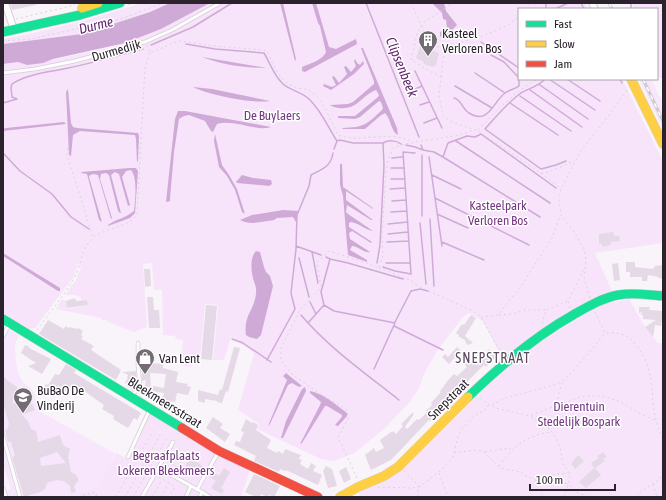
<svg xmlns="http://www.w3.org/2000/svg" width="666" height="500" font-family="'Asap Condensed',sans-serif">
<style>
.built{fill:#f8e7fc}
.green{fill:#f7e4fb}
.water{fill:#cfaad7}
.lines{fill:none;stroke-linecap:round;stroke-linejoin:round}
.stream{stroke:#cfaad7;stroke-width:1.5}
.building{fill:#e5d8e7;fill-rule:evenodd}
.lane-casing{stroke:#d5cfd7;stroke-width:4.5}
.street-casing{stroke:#d5cfd7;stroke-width:8}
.fast-casing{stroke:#d5cfd7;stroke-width:10}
.slow-casing{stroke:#d5cfd7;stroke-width:10}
.jam-casing{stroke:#d5cfd7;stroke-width:10}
.path{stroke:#d7d6d7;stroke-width:1;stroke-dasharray:2 3;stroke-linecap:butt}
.lane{stroke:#fefdfe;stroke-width:3}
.street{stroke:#fefdfe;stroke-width:6}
.fast{stroke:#16e098;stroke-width:9}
.slow{stroke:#ffcf43;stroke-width:9}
.jam{stroke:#f24e42;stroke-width:9}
.rail-casing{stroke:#cdcbce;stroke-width:3}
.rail{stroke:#fff;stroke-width:1.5;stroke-dasharray:4.5;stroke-linecap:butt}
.labels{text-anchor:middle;stroke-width:3;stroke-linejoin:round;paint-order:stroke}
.poi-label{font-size:13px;fill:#2b222d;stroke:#fff;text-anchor:start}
.street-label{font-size:13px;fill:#2b222d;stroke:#fff}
.park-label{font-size:13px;fill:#753882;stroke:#fff}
.water-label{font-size:14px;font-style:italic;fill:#63266f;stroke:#fff}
.neighbourhood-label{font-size:14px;letter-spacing:1px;fill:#5b485f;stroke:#fff}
</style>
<rect width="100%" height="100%" fill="#f9f4f9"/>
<path class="built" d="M639 79H651L663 103V129Z
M3 327 19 335 15 344 16 361 18 373 23 382 30 388 34 393 39 411 116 454 97 487 63 497H3V492L11 489 3 464Z"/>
<path class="green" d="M142 3H170L150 12 82 34 3 44V39L15 37 83 21Z
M210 3H585L588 9H519V79H622L663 161V243L595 253 613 293 534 338 503 359 483 321 469 313 463 317 437 351 425 372 419 388 409 403 383 430 353 454 333 461 321 459 257 429 259 424 238 410 254 353 231 337 224 360H213L218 305 205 304 200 359 190 367 180 365 183 340 176 339 175 336 163 335 162 290H154L152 263 143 264 147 327 134 332 108 322 106 320H102L101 318 56 309 62 299 66 301 68 309 88 305 87 300H82L79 296 74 295H65L76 280 81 267 78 264 76 272 72 279 35 328 29 329 3 313V64L18 62 27 65 113 47 177 20Z
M633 3H663V78H659L657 73V9H633Z
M613 299 614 302 629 299 645 327 658 343H663V497H359V492L388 479 402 470 476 397H477L484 389V386L507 364 569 320Z
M150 413 198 442 250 470 241 497H63L97 487 117 453 129 460Z"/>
<path class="water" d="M170 3H210L161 29 125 43 53 59 43 63 27 65 18 62 3 64V44L82 34 150 12Z
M280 3H283L296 59 295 61Z
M312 3H316L329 47 336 49 356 39 357 44 305 72 302 71V67C309 64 323 60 326 52L320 26 318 23Z
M432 3H444L446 11 457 25 452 30 451 36 449 39H443L440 36V32L447 28 446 20 443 19 442 13Z
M361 48H363L397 128 398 135C391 132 391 119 385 113L380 116 365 129H343L342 128C365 127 366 125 382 110L383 108 381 102 379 101 360 117 355 119 338 118V116H355L378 97 379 95 376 90C362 95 358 110 339 108 335 107 333 107 330 105L348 104 353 102 374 84V81Z
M202 57 267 68C246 68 222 65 202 57Z
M355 59 357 63 360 65 363 61 364 64 354 74 331 90 323 86 324 84 332 87 336 85 332 77 334 76 339 83 347 74 344 67 346 66 351 72 356 66 354 61Z
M193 87 212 89 270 101C254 104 208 95 193 87Z
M68 89 71 123 73 127 77 128 138 133 139 136 138 161 137 162 136 139 135 135 80 131 73 135 71 156 69 155 66 92Z
M178 111H185L271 127C256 132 235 119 217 124L213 132 211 131 205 121 189 115 184 116 179 119 174 152 170 198V201L166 202 175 119Z
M64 122 66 124 3 131V129L6 128Z
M215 134 222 165 229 175 237 189 245 214 242 212 235 190 227 176 219 167 214 141Z
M340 164H342L343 187 373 208V209L346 191V200L373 220H371L347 205 346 212 348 214 373 231C365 230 359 223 351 222L349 223V227L372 242 371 243 352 231 349 233 350 239 370 252C365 254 358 246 352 246L350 250 367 260V262L348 255 343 196 340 185Z
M129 168H136L138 171 135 213 130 218 108 226V225C116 219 126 218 134 211 135 201 138 178 131 170L126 171 122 177 130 205 128 206 119 174 115 172 111 175 121 213H120L118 211 109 175 106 173 101 174 100 179 112 218 111 219 98 175 94 174 90 175 89 177 102 222 99 220 87 174 81 173 82 172Z
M242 175 253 178 271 180 272 184 269 186 237 183 236 182Z
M283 210 299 211 297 215V224L293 217 277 218 274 220C264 221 250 226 240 220L252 215Z
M256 251 260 252 264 267 266 272 270 276 273 286 261 335 257 339 249 337 246 335C243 315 255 310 256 293 257 287 254 283 253 278 251 270 250 257 256 251Z
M3 253 60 288V291H58L3 256Z
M286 373 302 386 299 387 292 383 288 385 270 424 268 426 287 380 283 376Z
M305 387 306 391 283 438H281L286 421 302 389Z
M310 391C323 393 336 405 347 413V416L338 426 335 425 342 417V415L327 406H325L302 443 300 444 320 405 321 402 310 393Z"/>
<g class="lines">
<path class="stream" d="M366 3 419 137
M581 3 584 9
M631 3V8
M546 9V3
M555 9 568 3
M481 42 519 68
M186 44 215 49 264 53C270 63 274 76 283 84 291 91 303 92 310 100 322 112 328 127 337 141
M151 45 193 27 232 3
M491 55 504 62 519 78
M415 71 442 128
M475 73 505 93
M545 79C538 87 529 88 521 93 507 103 496 117 485 129L541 169 556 165 566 161
M549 79 595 110
M567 79 600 101
M620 79 622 83
M540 85 588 119
M455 86 492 108
M530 90 582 127
M409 92 422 86
M520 96 571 131
M454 98C461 99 462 109 469 113 489 125 492 103 505 93 509 90 515 89 519 86V79
M3 103 17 99 12 97 11 88 12 84C26 74 51 72 68 68 94 63 118 55 143 49
M510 103 558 135
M420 105 429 102
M424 123 437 118
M456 141 550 203
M406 145 415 147 423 150
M421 145 423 150 434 152 443 157 448 143 467 136 475 137 481 134 556 188
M334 149 337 141 340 140 353 143H383C388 140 396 140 401 144
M3 153 20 171 52 194 71 217 89 229
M422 155V216
M429 157 442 246
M443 157 540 217
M392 158 402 157
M391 168H404
M432 175 461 189
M391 179H405
M390 189 405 188
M435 198 529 245
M392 201 406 200
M391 212 407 211
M437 214 468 228
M430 219 434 286
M420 223 426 284
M388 224 408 222
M388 234 408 232
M387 242 409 241
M442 242 484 260
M296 246 321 255
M312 252 318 283
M326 257 330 259 321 292 324 305 334 311 395 323 374 369
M299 258 309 297
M330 259 348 263 403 279
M377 263 380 245 384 165 383 143
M386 263H410
M383 267 395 271 411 274 403 152 415 153
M310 302 316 314
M301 315C329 348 365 373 399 400
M395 322 411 291 420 289 428 291
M308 323 324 305
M394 326 443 350
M232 339 243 343 271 362
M267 360 295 309 291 293 296 249 297 215 309 186 311 175C322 169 331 167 333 153"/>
</g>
<path class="building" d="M10 3H36V5L12 10Z
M420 46 439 53 436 65 433 67 424 64 423 61 416 58Z
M613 232 614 236H619L620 241 611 242V245L602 247V244H599V234Z
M626 262H635V267L653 269 655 266 663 265V279L658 278V277L648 275 647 281H642V277H630V272H626Z
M618 263 620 280 614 281 612 264Z
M144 269H150L151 286 145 287Z
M147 297H153L154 310H159L160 328H149Z
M75 298 76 301 87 300 88 305 67 308 66 301Z
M206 305 217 306 212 360 201 359Z
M639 307H650L649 310 663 311 661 326 655 325 653 337 645 327 656 320 643 319V315H641L642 312 639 313Z
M471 315 476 318 465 336 473 343 468 345 465 342 466 341 458 336 459 335 456 333 462 324 464 325Z
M48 320 64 329 65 326 69 328 70 327 77 329 78 328 83 331 81 335 83 337 81 339 94 346 91 350 121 370 116 380 39 334Z
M25 345 29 347V348L51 359 42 374 28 366 36 363 21 353Z
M234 347 240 348 228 392 226 391 222 403 217 402V401L205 399V403L198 401V390L218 395 220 389 222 390Z
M457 347 461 351 449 364 442 357 445 354 448 357Z
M489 349 496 357 486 367 484 365 456 393 449 403 430 421 429 420 391 460 371 470 365 455 374 448 376 452 384 448 380 440 391 432H392L393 431 396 434 403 426 401 424 412 413 414 414 405 427 407 429 417 419 419 420 427 412 426 411 432 405 431 403 441 392 440 391 449 379 454 374 457 376 467 367 465 365V363L469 360 474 364Z
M149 353 150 363 163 364V368L178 372 176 382 188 384 187 386 191 387 188 395 177 393 175 402 171 401V404L162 402 164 393 152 391 153 386 164 388 166 374 150 373 151 388 145 386 146 380 142 381 141 354Z
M66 364 76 370 74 373 141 413 137 420 134 418 128 428 113 419 114 416 102 409 104 405 80 388 77 393 69 388 67 391 59 387 53 397 42 391 46 384 48 385 55 374 59 375Z
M136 371 137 383 133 390 126 386 127 384 125 383 128 378H127L128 375 122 372Z
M3 375 8 381 13 384 17 387V393L12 404 29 397 35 410 22 415 28 421 31 429 36 431 37 434 38 442 60 435 63 445 70 449 68 457 71 472 75 474 78 478V481L74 486 76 492 71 493 70 486 64 481 56 480 47 483 45 489 40 492 24 497 12 457 15 456 11 442H8L5 430 7 429 9 424 3 403ZM57 452 66 463 41 466 40 458Z
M213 417 223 424 220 428 230 434 225 442 206 428Z
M246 419 252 423 253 422 258 425 256 430 271 440 267 448 277 453 278 451 283 454 285 449 301 455 299 459 302 460 300 464 308 469 311 463 316 466 313 471 322 475 318 485 286 470 285 471 280 469 279 472 254 461 256 456 234 445 236 441 240 442 244 432 241 431Z
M603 452 607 457 603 459 605 461 595 468 601 475 586 488 579 482 594 468 591 463 599 458 597 456Z
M578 455 584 461 575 469 571 464Z
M190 457 205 468 206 472 203 473 199 471 196 476 190 472 191 469 185 466Z
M326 466 332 469 337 486 328 488 323 471Z
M346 467 351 479 344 483 339 471Z
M224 468 230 472 221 488 224 490 222 494 211 488 216 481 208 476 207 473 211 471 219 476Z
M254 474 280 486 274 497 269 495 267 497 261 494 260 497 257 496 256 497 245 492Z"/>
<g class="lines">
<defs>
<path id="lane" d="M3 73 35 69 75 61 145 42 172 30 220 3
M3 336 9 325
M132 395 140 387 138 365V343
M3 436 20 497
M128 457 150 409
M159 468 191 486
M208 470 218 453
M3 488 6 497
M197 490 205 475
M202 492 210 497
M142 497 173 442
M186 497 191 486 202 492 200 497"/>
<path id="street" d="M5 3 14 30
M592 3 595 9"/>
<path id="fast" d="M3 32 80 15 120 3
M3 319 182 428
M468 397C500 366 534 337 573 315 587 307 602 298 618 295 633 292 648 295 663 296"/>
<path id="slow" d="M82 8 98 3
M631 79 663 144
M340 497 358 487 384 476 398 467 468 397"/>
<path id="jam" d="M182 428 219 451 318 497"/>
</defs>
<use href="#lane" class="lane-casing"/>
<use href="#street" class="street-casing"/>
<use href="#fast" class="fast-casing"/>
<use href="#slow" class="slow-casing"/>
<use href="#jam" class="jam-casing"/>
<path class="path" d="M411 3 423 28 424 40 427 44 439 47 478 38 508 25 519 16
M534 3 537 9
M128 5 133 3
M525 9 529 3
M16 19 75 5
M3 41 31 39 121 19 163 3
M147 45 150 53 176 42 181 41 214 46 263 50 267 51C274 65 278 81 295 87 299 89 305 88 310 91 324 99 330 121 338 135 360 144 388 129 412 142
M445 46 439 95 443 116 452 122 478 131 541 173 561 189
M442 76 431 72 411 60 417 34 422 24 452 3
M478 130C498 109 513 93 538 79
M68 148 67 155 93 237
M541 173 549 172 574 161
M379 268 410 280 418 286 477 313 481 317 498 348 504 355
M590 298 584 277 586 258 584 249 573 230 561 215 559 200 561 189 580 152 606 119 628 89
M570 308 568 301 584 269
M547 310 568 301
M595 312 605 333C610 333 616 332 621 334 627 335 632 340 636 345 660 374 646 408 663 439
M499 315 512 314 525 310H546L542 324
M481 317 498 315 521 286 552 238 560 216
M37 330C49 313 64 296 74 278 83 264 78 253 92 239 104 227 126 229 137 215L145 67 150 53
M480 398 488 404 496 408 530 416 549 428 556 438 560 448 563 464 570 473 569 483 573 491 589 497
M492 405 505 398 551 386 563 381 576 368 605 333
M531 415 583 396H603L621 402 641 414 656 421
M549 427C557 419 557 408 558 397 559 392 561 386 563 381
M485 452 508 448 511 449
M454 453 476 450 484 452 500 468 521 472 524 475 529 477 535 479 540 478 546 480 555 474 569 473
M137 459 153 468
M167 461 191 475
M171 463 180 447
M499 466C514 446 525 436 551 432
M178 467 187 450
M404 471 419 486
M439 473 448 497
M159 477 175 487 169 497
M357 478 338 437 349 417 346 409 322 395 293 375 281 361V348L300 310 321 287 317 262 329 251 367 263 379 268 383 256 382 235 386 172 389 157 394 147C420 139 448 140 474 130
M551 478 562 483 569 484
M536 480V486L544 497
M653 484 657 497
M378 487 411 488 419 487
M285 496 287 497
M78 497 95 492 97 497
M116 497 153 431
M125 497 160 435
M133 497 166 439
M152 497 162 480
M161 497 168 484
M417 497 419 487 440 471 453 457 458 436 462 429 473 417 486 409 488 405
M564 497 568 485
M638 497 639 493 659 480 663 473"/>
<use href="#lane" class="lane"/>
<use href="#street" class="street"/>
<use href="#fast" class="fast"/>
<use href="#slow" class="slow"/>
<use href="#jam" class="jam"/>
<defs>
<path id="rail" d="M609 3 612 9
M643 79 663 121"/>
</defs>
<use href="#rail" class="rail-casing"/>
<use href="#rail" class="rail"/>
</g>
<defs>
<symbol id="building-pin" viewBox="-11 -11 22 30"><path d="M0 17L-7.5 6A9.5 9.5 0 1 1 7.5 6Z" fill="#736c74" stroke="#fff"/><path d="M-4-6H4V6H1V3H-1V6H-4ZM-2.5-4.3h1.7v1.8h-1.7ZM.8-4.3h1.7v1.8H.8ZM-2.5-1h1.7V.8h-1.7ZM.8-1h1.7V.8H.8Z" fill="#fff"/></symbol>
<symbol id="shop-pin" viewBox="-11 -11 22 30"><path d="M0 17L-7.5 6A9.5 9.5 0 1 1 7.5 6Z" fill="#736c74" stroke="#fff"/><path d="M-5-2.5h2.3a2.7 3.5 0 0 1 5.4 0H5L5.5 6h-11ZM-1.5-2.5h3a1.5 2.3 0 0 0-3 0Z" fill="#fff"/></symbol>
<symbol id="school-pin" viewBox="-11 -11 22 30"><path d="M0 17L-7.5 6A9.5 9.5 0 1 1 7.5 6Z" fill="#736c74" stroke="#fff"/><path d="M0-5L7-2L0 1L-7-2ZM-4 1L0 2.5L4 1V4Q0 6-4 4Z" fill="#fff"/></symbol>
</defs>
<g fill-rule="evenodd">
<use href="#building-pin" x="417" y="29" width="22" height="30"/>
<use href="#shop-pin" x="134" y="347" width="22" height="30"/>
<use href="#school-pin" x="12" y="386" width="22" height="30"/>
</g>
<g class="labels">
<g class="poi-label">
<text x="442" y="38">Kasteel<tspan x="442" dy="15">Verloren Bos</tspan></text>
<text x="159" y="363">Van Lent</text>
<text x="37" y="395">BuBaO De<tspan x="37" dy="15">Vinderij</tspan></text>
</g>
<g class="street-label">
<text transform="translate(116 50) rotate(-16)" y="5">Durmedijk</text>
<text transform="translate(448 399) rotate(-45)" y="5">Snepstraat</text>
<text transform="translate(165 402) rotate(32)" y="5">Bleekmeersstraat</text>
</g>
<g class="park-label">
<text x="272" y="120">De Buylaers</text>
<text x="498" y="210">Kasteelpark<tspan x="498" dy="15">Verloren Bos</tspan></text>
<text x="579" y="411">Dierentuin<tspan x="579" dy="15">Stedelijk Bospark</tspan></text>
<text x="166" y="460">Begraafplaats<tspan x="166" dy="15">Lokeren Bleekmeers</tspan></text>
</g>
<g class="water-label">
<text transform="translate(96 25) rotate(-14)" y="5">Durme</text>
<text transform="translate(402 67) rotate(68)" y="5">Clipsenbeek</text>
</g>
<g class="neighbourhood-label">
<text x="493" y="363">SNEPSTRAAT</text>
</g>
</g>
<rect width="666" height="500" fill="none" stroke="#2b222d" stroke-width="8"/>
<rect x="518" y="8" width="140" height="72" fill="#ffffff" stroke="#aaa7ab"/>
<rect x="526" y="21" width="20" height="6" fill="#16e098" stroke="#aaa7ab"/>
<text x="554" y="28" font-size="12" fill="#2b222d">Fast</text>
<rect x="526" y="41" width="20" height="6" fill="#ffcf43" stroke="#aaa7ab"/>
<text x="554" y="48" font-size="12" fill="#2b222d">Slow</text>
<rect x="526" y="61" width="20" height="6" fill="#f24e42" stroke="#aaa7ab"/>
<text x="554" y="68" font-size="12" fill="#2b222d">Jam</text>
<path d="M530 484v6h85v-6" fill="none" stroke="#2b222d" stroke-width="2"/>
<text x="536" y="484" font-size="12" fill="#2b222d" stroke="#ffffff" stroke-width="3" paint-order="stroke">100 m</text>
</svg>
